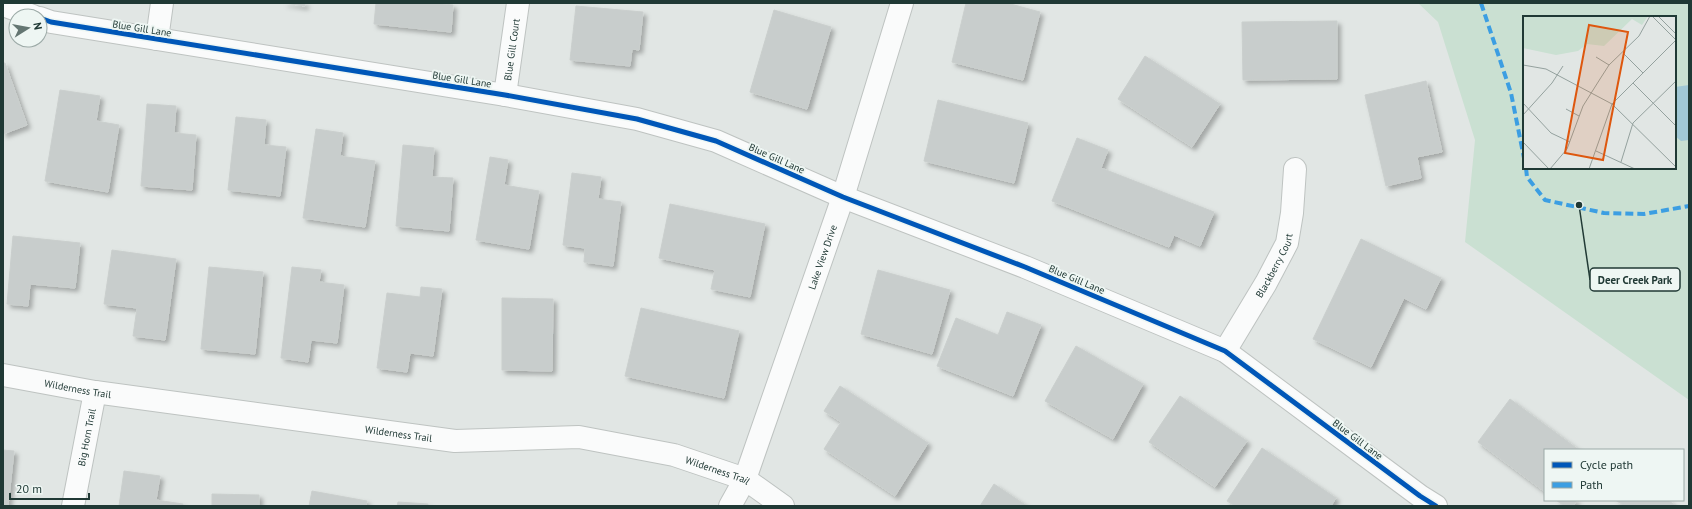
<svg xmlns="http://www.w3.org/2000/svg" width="1692" height="509" font-family="'PT Sans',sans-serif">
<style>
.green{fill:#cae0d2;fill-rule:evenodd}
.water{fill:#a1c8d5}
.building{fill:#c8cdcc;stroke:#cacfcd;filter:url(#shadow)}
.lines{fill:none;stroke-linecap:round;stroke-linejoin:round}
.street-casing{stroke:#bec3c1;stroke-width:24}
.street{stroke:#fafbfb;stroke-width:22}
.quiet{stroke:#3c9ee2;stroke-width:4;stroke-dasharray:8 4;stroke-linecap:butt}
.cycleway-casing{stroke:#eef6f3;stroke-width:8}
.cycleway{stroke:#0057b8;stroke-width:5}
.labels{text-anchor:middle;stroke-width:4;stroke-linejoin:round;paint-order:stroke}
.street-label{font-size:10px;fill:#203935;stroke:#eef6f3}
.inset-road{fill:none;stroke:#94a19e;stroke-width:1}
.view{fill:#de570e;fill-opacity:0.15;stroke:#de570e;stroke-width:2}
.inset-edge{fill:none;stroke:#203935;stroke-width:2}
.leader{fill:none;stroke:#203935;stroke-width:1.5}
.callout-dot{fill:#203935;stroke:#eef6f3;stroke-width:1.5}
.callout{fill:#eef6f3;stroke:#203935;stroke-width:1.5}
.callout-label{font-size:11px;text-anchor:middle;font-weight:bold;fill:#203935}
</style>
<defs>
<filter id="shadow"><feDropShadow dx="3.5" dy="3.5" stdDeviation="2" flood-color="#0004"/></filter>
</defs>
<rect width="100%" height="100%" fill="#e1e6e4"/>
<path class="green" d="M1418 3H1689V400L1465 242 1475 140 1438 22ZM1524 17H1675V168H1524Z"/>
<path class="water" d="M1689 85V140L1681 141 1675 136V87Z"/>
<path class="building" d="M284 3H305V6Z
M376 3H433L453 5 451 32 374 24Z
M966 3H1007L1040 12 1023 80 952 62Z
M576 6 643 12 639 50 632 49 630 66 570 60Z
M774 10 831 27 807 109 750 92Z
M1337 21V79L1243 80 1242 22Z
M1145 56 1220 104 1192 147 1118 99Z
M3 63H5L27 125 3 134Z
M1426 81 1442 152 1417 157 1421 178 1386 186 1365 95Z
M60 90 100 96 96 121 119 125 108 192 45 181Z
M938 100 1028 123 1014 183 924 161Z
M147 104 176 106 174 133 196 135 192 190 141 186Z
M236 117 266 120 264 145 286 147 280 196 228 190Z
M316 129 343 133 340 156 375 161 365 227 303 218Z
M1077 138 1108 150 1101 168 1214 212 1200 246 1174 235 1169 247 1052 201Z
M403 145 434 148 432 177 453 178 449 231 396 226Z
M490 157 508 160 504 185 539 191 529 249 476 240Z
M572 173 601 177 598 199 621 202 613 266 584 262 585 248 563 245Z
M670 204 765 224 750 297 711 289 715 270 659 258Z
M13 236 80 243 75 288 30 284 28 306 7 304Z
M1361 239 1441 278 1426 309 1404 298 1371 367 1313 339Z
M112 250 176 259 165 340 133 336 137 308 104 304Z
M209 267 263 272 255 354 201 349Z
M292 267 321 270 319 282 344 285 337 343 311 340 308 362 281 358Z
M878 270 950 290 932 354 861 334Z
M421 287 442 289 433 356 410 353 407 372 377 368 387 293 420 297Z
M502 298 553 299 552 371 502 370Z
M641 308 739 331 724 398 625 376Z
M1007 312 1041 325 1013 396 937 366 956 318 998 335Z
M1076 346 1143 384 1113 439 1045 401Z
M840 386 928 443 895 496 824 449 841 422 824 411Z
M1180 396 1247 441 1215 487 1149 442Z
M1510 399 1579 450H1545V492L1478 442Z
M1262 448 1336 498 1331 506H1235L1227 501Z
M3 450 14 451 8 506H3Z
M124 471 160 476 156 500 183 504V506H119Z
M994 484 1027 506H980Z
M312 491 367 501 366 506H309Z
M212 494 259 495V506H212Z
M1556 500H1577L1573 506H1564Z
M1615 500H1668L1676 506H1621L1622 504Z
M398 502 428 504V506H397Z"/>
<g class="lines">
<defs>
<g id="street">
<path d="M3 5 33 16"/>
<path d="M40 18 51 22 505 95 637 119 716 141 843 197 1025 267 1225 351 1420 496 1436 506"/>
<path d="M157 39 162 3"/>
<path id="s1" d="M505 95 518 3"/>
<path id="s2" d="M1225 351 1266 283 1287 243 1292 213 1295 169"/>
<path id="s3" d="M3 375 95 392 455 441 579 437 674 455 745 479 783 506"/>
<path id="s4" d="M73 506 95 392"/>
<path id="s5" d="M730 506 745 479 843 197 902 3"/>
</g>
</defs>
<use href="#street" class="street-casing"/>
<use href="#street" class="street"/>
<path class="quiet" d="M1481 3 1511 93 1524 158
M1526 168 1527 177 1545 200 1604 213 1644 214 1689 206"/>
<defs>
<path id="cycleway" d="M40 18 51 22 505 95 637 119 716 141 843 197 1025 267 1225 351 1420 496 1436 506"/>
</defs>
<use href="#cycleway" class="cycleway-casing"/>
<use href="#cycleway" class="cycleway"/>
</g>
<g class="labels">
<g class="street-label">
<text transform="translate(142 28) rotate(9)" y="4">Blue Gill Lane</text>
<text dy="4" stroke="none"><textPath href="#s1" startOffset="46">Blue Gill Court</textPath></text>
<text transform="translate(462 79) rotate(9)" y="4">Blue Gill Lane</text>
<text transform="translate(777 158) rotate(24)" y="4">Blue Gill Lane</text>
<text dy="4" stroke="none"><textPath href="#s5" startOffset="266">Lake View Drive</textPath></text>
<text dy="4" stroke="none"><textPath href="#s2" startOffset="99">Blackberry Court</textPath></text>
<text transform="translate(1077 279) rotate(23)" y="4">Blue Gill Lane</text>
<text dy="4" stroke="none"><textPath href="#s3" startOffset="76">Wilderness Trail</textPath></text>
<text dy="4" stroke="none"><textPath href="#s3" startOffset="400">Wilderness Trail</textPath></text>
<text dy="4" stroke="none"><textPath href="#s4" startOffset="70">Big Horn Trail</textPath></text>
<text transform="translate(1358 439) rotate(37)" y="4">Blue Gill Lane</text>
<text dy="4" stroke="none"><textPath href="#s3" startOffset="724">Wilderness Trail</textPath></text>
</g>
</g>
<g transform="translate(1523 16)">
<rect width="153" height="153" fill="#e1e6e4"/>
<path d="M0 0H125L119 9 109 3 81 30 64 28 55 35 33 39 0 32Z" fill="#cae0d2"/>
<path class="inset-road" d="M129 0 153 24M135 0 153 18M100 37 120 57M73 41 86 49M0 49 23 53 89 88 153 151M110 67 153 110M0 87 28 117 47 126M43 93 56 100M0 99 29 67 40 50M0 126 26 153M73 135 112 153M98 146 110 107 153 65M27 153 44 133 60 90 77 63 86 49 116 20 127 0M66 153 89 88 153 24"/>
<path class="view" d="M66 9 105 16 80 144 42 137Z"/>
<rect width="153" height="153" class="inset-edge"/>
</g>
<path class="leader" d="M1579 205L1590 280"/>
<circle class="callout-dot" cx="1579" cy="205" r="4"/>
<rect class="callout" x="1590" y="268" width="90" height="23" rx="4"/>
<g class="callout-label">
<text x="1635" y="284">Deer Creek Park</text>
</g>
<rect width="1692" height="509" fill="none" stroke="#203935" stroke-width="8"/>
<rect x="1544" y="449" width="140" height="52" fill="#eef6f3" stroke="#9caaa7"/>
<rect x="1552" y="462" width="20" height="6" fill="#0057b8" stroke="#9caaa7"/>
<text x="1580" y="469" font-size="12" fill="#203935">Cycle path</text>
<rect x="1552" y="482" width="20" height="6" fill="#3c9ee2" stroke="#9caaa7"/>
<text x="1580" y="489" font-size="12" fill="#203935">Path</text>
<g transform="translate(28 28) rotate(79)"><circle r="19" fill="#eef6f3" stroke="#9caaa7"/>
<path d="M0-3L7 15L0 10L-7 15Z" fill="#647672"/>
<text y="-6" font-size="11" font-weight="bold" text-anchor="middle" fill="#203935">N</text>
</g>
<path d="M10 493v6h79v-6" fill="none" stroke="#203935" stroke-width="2"/>
<text x="16" y="493" font-size="12" fill="#203935" stroke="#eef6f3" stroke-width="3" paint-order="stroke">20 m</text>
</svg>
